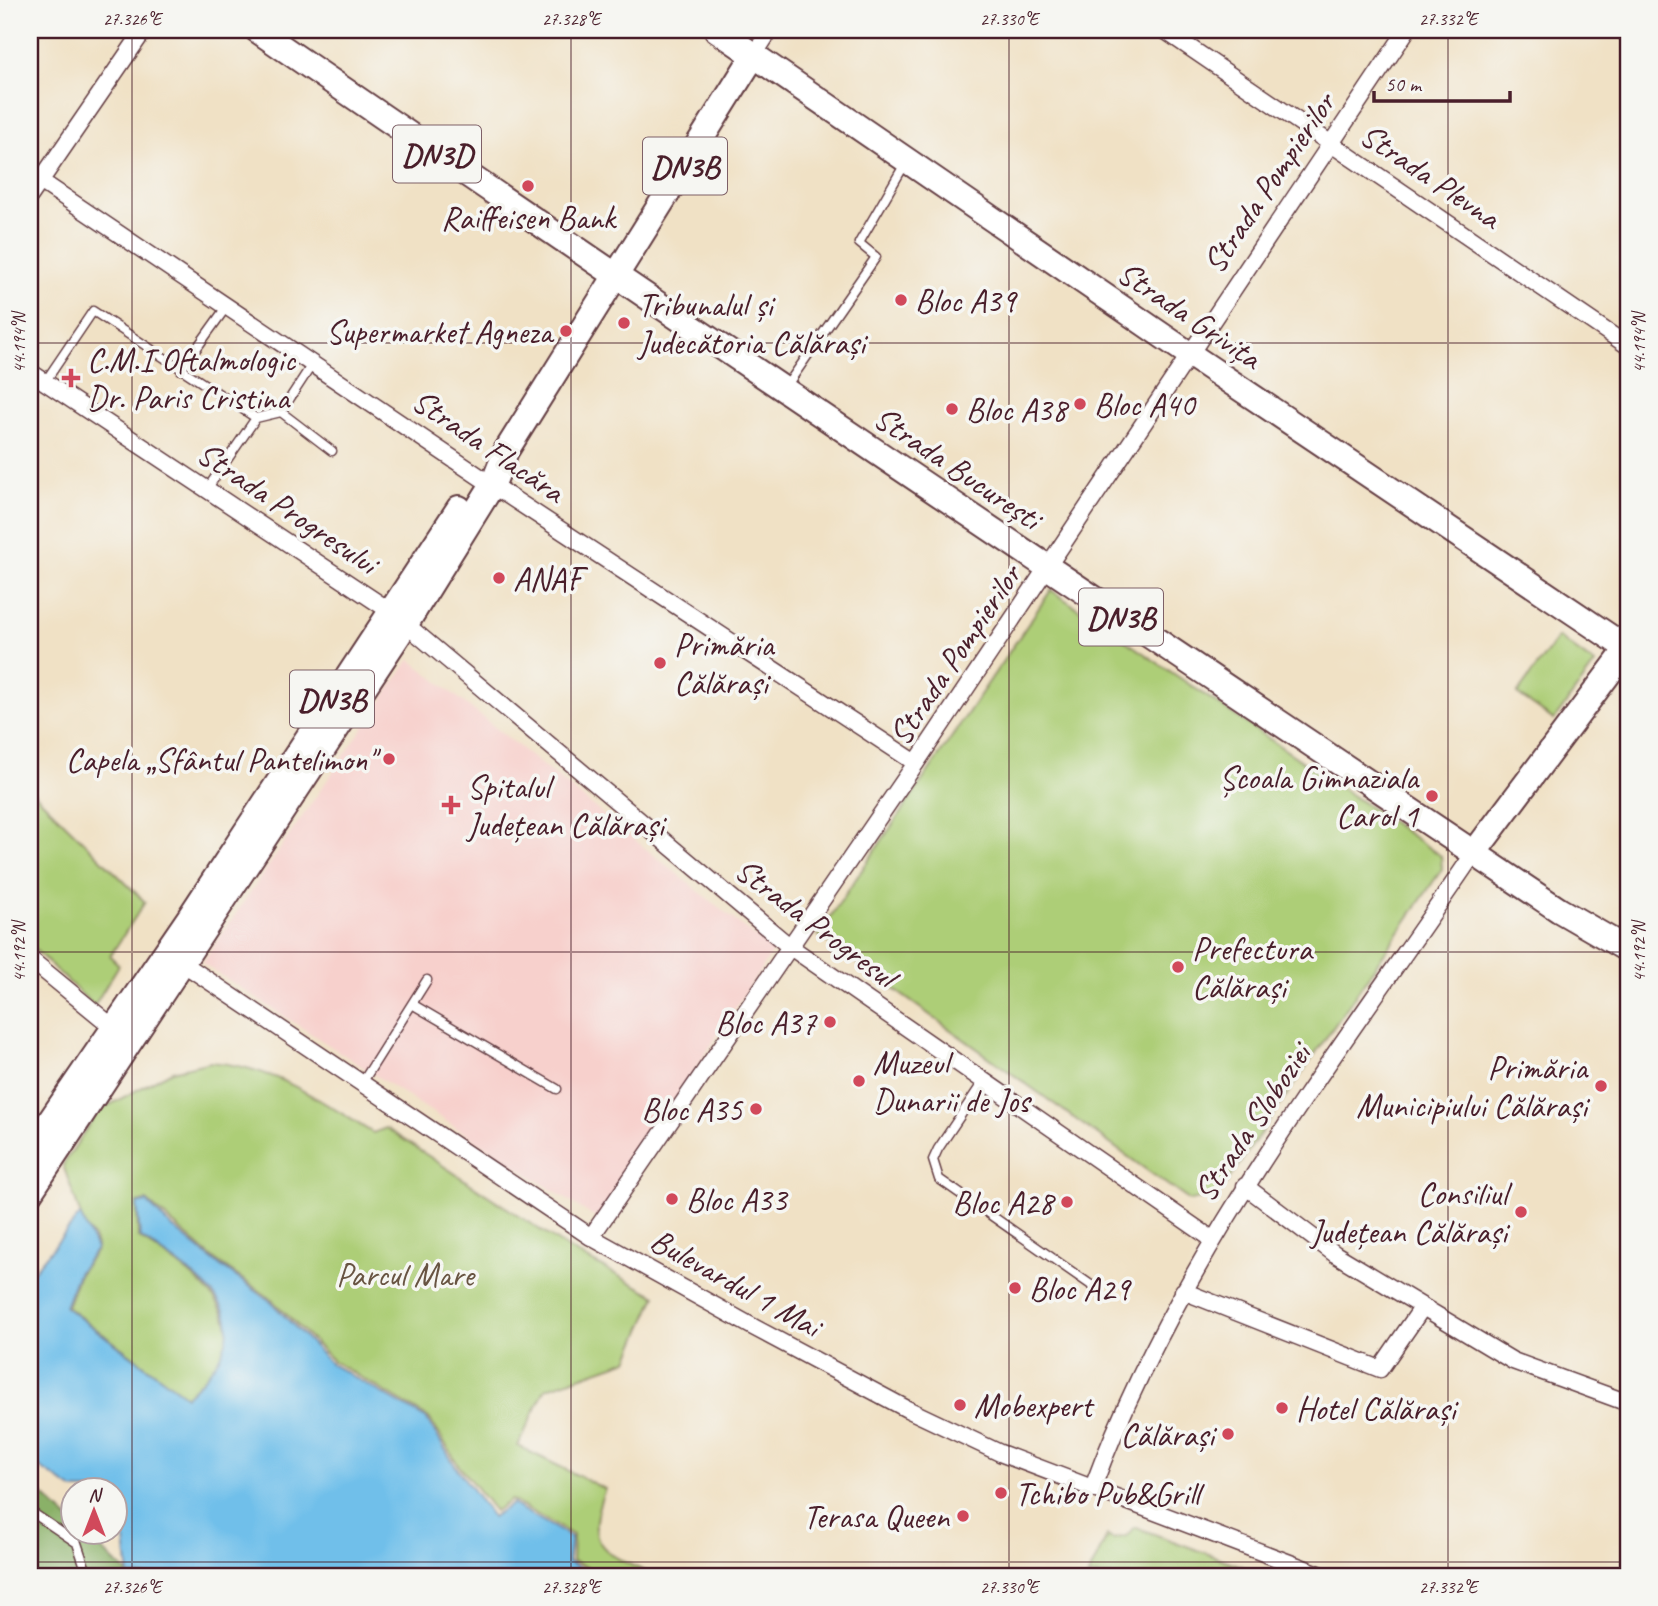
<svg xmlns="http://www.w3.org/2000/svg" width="1658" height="1606" font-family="Caveat,sans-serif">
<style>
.built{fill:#f7d0cc}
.green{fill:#adce77;stroke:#7c7651;stroke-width:2}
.forest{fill:#8ab168;stroke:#6a684a;stroke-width:2}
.water{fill:#6fbfea;stroke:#5c6f8a;stroke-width:2}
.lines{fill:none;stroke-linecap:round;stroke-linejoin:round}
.lane-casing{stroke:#633c42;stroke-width:11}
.street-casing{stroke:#633c42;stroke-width:19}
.primary-casing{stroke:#633c42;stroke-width:28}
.lane{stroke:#fff;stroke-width:8}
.street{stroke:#fff;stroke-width:16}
.primary{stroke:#fff;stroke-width:24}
.ticks{fill:none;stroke:#4a1f2b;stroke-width:2;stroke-opacity:0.45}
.poi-dot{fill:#d1495b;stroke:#f6f6f2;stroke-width:2.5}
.labels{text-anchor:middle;stroke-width:7;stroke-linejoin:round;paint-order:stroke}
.shield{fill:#f6f6f2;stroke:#7e6067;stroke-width:2}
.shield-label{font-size:32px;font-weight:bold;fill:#4a1f2b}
.street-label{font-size:33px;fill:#4a1f2b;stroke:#f6f6f2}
.poi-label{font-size:33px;fill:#4a1f2b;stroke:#f6f6f2;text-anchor:start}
.park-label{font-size:33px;fill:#685442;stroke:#f6f6f2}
.neatline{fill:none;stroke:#4a1f2b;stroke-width:2.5}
.ticks-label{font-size:18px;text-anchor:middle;fill:#4a1f2b}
</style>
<rect width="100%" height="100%" fill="#f6f6f2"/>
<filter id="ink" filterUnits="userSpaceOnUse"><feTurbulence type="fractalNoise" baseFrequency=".0143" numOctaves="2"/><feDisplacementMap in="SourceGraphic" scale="14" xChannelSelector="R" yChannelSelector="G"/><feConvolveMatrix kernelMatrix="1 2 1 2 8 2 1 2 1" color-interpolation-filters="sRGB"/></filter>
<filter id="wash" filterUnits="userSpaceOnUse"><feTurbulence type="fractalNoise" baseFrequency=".00686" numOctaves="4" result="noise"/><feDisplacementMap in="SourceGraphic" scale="28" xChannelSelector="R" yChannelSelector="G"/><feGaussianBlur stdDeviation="1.57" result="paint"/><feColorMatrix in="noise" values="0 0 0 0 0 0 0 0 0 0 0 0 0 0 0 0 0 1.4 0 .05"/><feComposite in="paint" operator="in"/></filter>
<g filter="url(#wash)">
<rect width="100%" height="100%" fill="#f0e1c5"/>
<path class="built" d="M410 659 773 951 597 1219 202 963Z"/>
<path class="green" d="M1051 590 1441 856 1442 869 1218 1195 1190 1201 818 935Z
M1558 637 1595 664 1554 720 1517 694Z
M30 789 145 902 110 956 119 965 94 1006 30 945Z
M210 1062C274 1066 321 1101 373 1133L386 1128 572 1251 656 1296 628 1360 545 1389 518 1446 605 1489C581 1549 606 1553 655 1576H606L572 1561 573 1535 511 1500 495 1511 459 1466 429 1418 333 1361 270 1298 216 1261 147 1201 137 1203 138 1237C169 1259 233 1295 228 1339 225 1360 200 1382 186 1396L67 1307 79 1274 97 1249 93 1237 85 1227 63 1165 98 1111 172 1071Z
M1135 1527 1268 1576H1088L1107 1536 1113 1539 1127 1536Z"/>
<path class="forest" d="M30 1483 73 1523 74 1532 83 1533 131 1576H30Z"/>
<path class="water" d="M147 1202 165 1221 215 1262 269 1300 331 1364 427 1419 454 1464 492 1517 512 1504 571 1537 568 1562 596 1576H129L125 1540 116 1528V1490H74L30 1461V1275L80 1215 96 1249 78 1273 65 1307 186 1396C272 1318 210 1286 140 1237L137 1204Z"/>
</g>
<g filter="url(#ink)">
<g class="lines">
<defs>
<path id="lane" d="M181 370 227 306
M45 382 93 311 256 418
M785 388 876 257 859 243 906 162
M281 412 332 451
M207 489 256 418 281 412 313 363
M412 1004 557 1089
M983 1082 938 1149 933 1160 939 1179 1091 1285
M362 1083 427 980
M30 1511 77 1543 88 1576"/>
<path id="street" d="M1164 30 1628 346
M1621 30 1628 34
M754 55 770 30
M30 174 480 477 916 763
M30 196 144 30
M30 372 390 611 789 946 1212 1239
M175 958 591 1237 755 1328 907 1409 1000 1453 1324 1576
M30 959 120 1033
M1245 1186 1335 1254 1513 1361 1628 1403
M591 1237 916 763 1407 30
M1183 1291 1380 1369 1422 1308
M1093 1487C1179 1254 1336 1057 1474 853"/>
<path id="primary" d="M257 30C688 327 1123 618 1559 910L1628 950
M717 30 1189 354 1628 649
M1474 853 1628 648
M30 1150 189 918 459 508
M30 1193 406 624 493 484 506 451 754 55"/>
</defs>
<use href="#lane" class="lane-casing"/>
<use href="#street" class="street-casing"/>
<use href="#primary" class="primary-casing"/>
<use href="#lane" class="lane"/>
<use href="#street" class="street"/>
<use href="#primary" class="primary"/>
</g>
</g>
<path class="ticks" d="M132 30V1576M571 30V1576M1009 30V1576M1448 30V1576M30 343H1628M30 952H1628M30 1562H1628"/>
<g class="poi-dot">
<circle cx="528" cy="186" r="7"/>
<circle cx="901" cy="300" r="7"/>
<circle cx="624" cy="323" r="7"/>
<circle cx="566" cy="331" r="7"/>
<path d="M67.5 367.5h7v7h7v7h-7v7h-7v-7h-7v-7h7z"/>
<circle cx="1080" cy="404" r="7"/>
<circle cx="952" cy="409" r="7"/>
<circle cx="499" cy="578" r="7"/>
<circle cx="660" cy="663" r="7"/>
<circle cx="389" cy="759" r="7"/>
<circle cx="1432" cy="796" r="7"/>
<path d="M447.5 794.5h7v7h7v7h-7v7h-7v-7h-7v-7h7z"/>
<circle cx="1178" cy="967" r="7"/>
<circle cx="830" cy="1022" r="7"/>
<circle cx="859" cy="1081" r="7"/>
<circle cx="1601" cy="1086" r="7"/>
<circle cx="756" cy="1109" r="7"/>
<circle cx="672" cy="1199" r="7"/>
<circle cx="1067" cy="1202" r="7"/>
<circle cx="1521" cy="1212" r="7"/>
<circle cx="1015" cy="1288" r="7"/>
<circle cx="960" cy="1405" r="7"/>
<circle cx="1282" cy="1408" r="7"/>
<circle cx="1228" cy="1434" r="7"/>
<circle cx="1001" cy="1493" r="7"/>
<circle cx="963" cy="1516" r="7"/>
</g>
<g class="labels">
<g class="shield">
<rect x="393" y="125.5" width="88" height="57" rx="5"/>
<rect x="643" y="137.5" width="84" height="57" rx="5"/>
<rect x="1079" y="588.5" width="84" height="57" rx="5"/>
<rect x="290" y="670.5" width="84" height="57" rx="5"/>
</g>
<g class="shield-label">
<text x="437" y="165">DN3D</text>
<text x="685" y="177">DN3B</text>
<text x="1121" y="628">DN3B</text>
<text x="332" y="710">DN3B</text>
</g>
<g class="street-label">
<text transform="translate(1431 175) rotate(34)" y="12">Strada Plevna</text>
<text transform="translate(1268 182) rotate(-56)" y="12">Strada Pompierilor</text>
<text transform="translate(1190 314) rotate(34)" y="12">Strada Grivița</text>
<text transform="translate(489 445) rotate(34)" y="12">Strada Flacăra</text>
<text transform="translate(958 467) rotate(34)" y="12">Strada București</text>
<text transform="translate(288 507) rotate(34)" y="12">Strada Progresului</text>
<text transform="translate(954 654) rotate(-56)" y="12">Strada Pompierilor</text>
<text transform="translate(816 922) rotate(37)" y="12">Strada Progresul</text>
<text transform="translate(1251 1122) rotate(-56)" y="12">Strada Sloboziei</text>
<text transform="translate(736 1282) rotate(29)" y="12">Bulevardul 1 Mai</text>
</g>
<g class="poi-label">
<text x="528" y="229" text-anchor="middle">Raiffeisen Bank</text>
<text x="915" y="312">Bloc A39</text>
<text x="638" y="316">Tribunalul și<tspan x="638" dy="38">Judecătoria Călărași</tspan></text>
<text x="552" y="343" text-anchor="end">Supermarket Agneza</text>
<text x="87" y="371">C.M.I Oftalmologic<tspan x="87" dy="38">Dr. Paris Cristina</tspan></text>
<text x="1094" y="416">Bloc A40</text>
<text x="966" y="421">Bloc A38</text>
<text x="513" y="590">ANAF</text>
<text x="674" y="656">Primăria<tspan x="674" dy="38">Călărași</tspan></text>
<text x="375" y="771" text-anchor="end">Capela „Sfântul Pantelimon"</text>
<text x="1418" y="789" text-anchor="end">Școala Gimnaziala<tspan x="1418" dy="38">Carol 1</tspan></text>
<text x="467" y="798">Spitalul<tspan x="467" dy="38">Județean Călărași</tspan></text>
<text x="1192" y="960">Prefectura<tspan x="1192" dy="38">Călărași</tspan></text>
<text x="816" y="1034" text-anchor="end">Bloc A37</text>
<text x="873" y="1074">Muzeul<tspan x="873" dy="38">Dunarii de Jos</tspan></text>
<text x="1587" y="1079" text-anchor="end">Primăria<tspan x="1587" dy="38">Municipiului Călărași</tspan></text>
<text x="742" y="1121" text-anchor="end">Bloc A35</text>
<text x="1507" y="1205" text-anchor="end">Consiliul<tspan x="1507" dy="38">Județean Călărași</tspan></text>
<text x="686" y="1211">Bloc A33</text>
<text x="1053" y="1214" text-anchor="end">Bloc A28</text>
<text x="1029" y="1300">Bloc A29</text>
<text x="974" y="1417">Mobexpert</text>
<text x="1296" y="1420">Hotel Călărași</text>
<text x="1214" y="1446" text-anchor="end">Călărași</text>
<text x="1015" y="1505">Tchibo Pub&amp;Grill</text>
<text x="949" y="1528" text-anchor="end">Terasa Queen</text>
</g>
<g class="park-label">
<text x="405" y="1286">Parcul Mare</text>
</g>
</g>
<rect width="1658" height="1606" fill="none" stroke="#f6f6f2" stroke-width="77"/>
<g transform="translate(94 1511)"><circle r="33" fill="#f6f6f2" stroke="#b1a0a2" stroke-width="2"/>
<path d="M0-5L12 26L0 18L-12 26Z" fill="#d1495b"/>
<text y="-10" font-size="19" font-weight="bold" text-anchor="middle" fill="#4a1f2b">N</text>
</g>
<path d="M1374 91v10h136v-10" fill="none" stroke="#4a1f2b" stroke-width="3.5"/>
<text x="1385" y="91" font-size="21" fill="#4a1f2b" stroke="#f6f6f2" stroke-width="5" paint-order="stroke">50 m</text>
<rect x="38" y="38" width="1582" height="1530" class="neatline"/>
<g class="ticks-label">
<text x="132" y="25">27.326°E</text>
<text x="571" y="25">27.328°E</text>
<text x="1009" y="25">27.330°E</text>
<text x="1448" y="25">27.332°E</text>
<text transform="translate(19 343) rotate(-90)" y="6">44.194°N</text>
<text transform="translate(1639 343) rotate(-90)" y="6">44.194°N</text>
<text transform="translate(19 952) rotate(-90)" y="6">44.192°N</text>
<text transform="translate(1639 952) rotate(-90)" y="6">44.192°N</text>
<text x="132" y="1593">27.326°E</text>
<text x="571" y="1593">27.328°E</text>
<text x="1009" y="1593">27.330°E</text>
<text x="1448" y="1593">27.332°E</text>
</g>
</svg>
